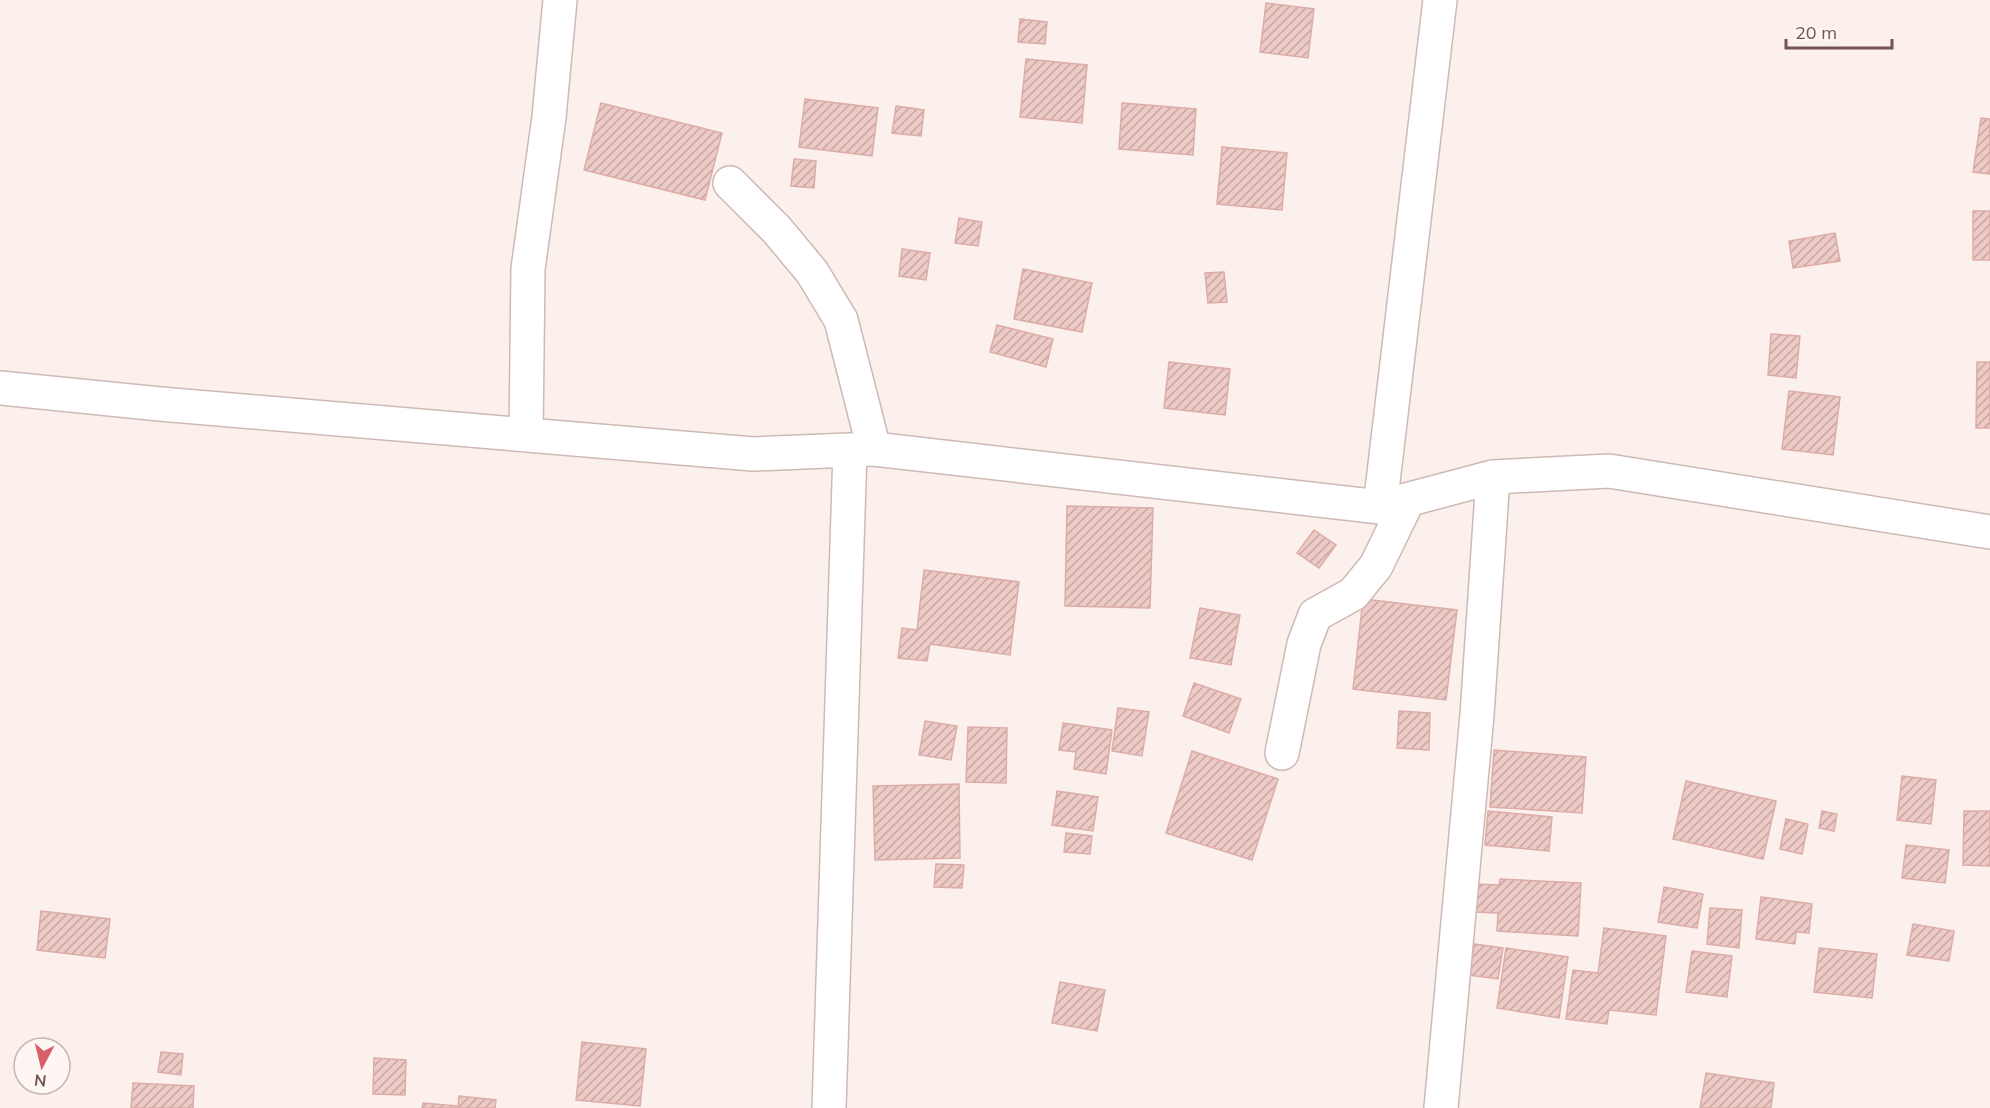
<svg xmlns="http://www.w3.org/2000/svg" width="1990" height="1108" font-family="Mulish,sans-serif">
<style>
.building{fill:url(#building-hatch);stroke:#deaca8;stroke-width:1.5}
.lines{fill:none;stroke-linecap:round;stroke-linejoin:round}
.minor-casing{stroke:#ceb9b5;stroke-width:36}
.minor{stroke:#fff;stroke-width:33}
</style>
<defs>
<pattern id="building-hatch" width="6" height="6" patternUnits="userSpaceOnUse" patternTransform="scale(1.5)"><rect width="6" height="6" fill="#edcac6"/><path d="M-1 1l2-2M0 6l6-6M5 7l2-2" fill="none" stroke="#c5a7a3"/></pattern>
</defs>
<rect width="100%" height="100%" fill="#fbf0ec"/>
<path class="building" d="M1266 3 1314 9 1308 58 1260 52Z
M1020 19 1047 22 1045 44 1018 42Z
M1026 59 1087 65 1082 123 1020 117Z
M805 99 878 108 872 156 799 147Z
M601 103 722 133 705 200 584 170Z
M1122 103 1196 109 1193 155 1119 149Z
M896 106 924 110 921 136 892 133Z
M1981 118 1990 119V174L1973 172Z
M1222 147 1287 153 1282 210 1217 204Z
M794 159 816 161 814 188 791 186Z
M1973 211H1990V260H1973Z
M959 218 982 222 978 246 955 243Z
M1835 233 1840 261 1793 268 1789 241Z
M902 249 930 253 926 280 899 276Z
M1023 269 1092 283 1082 332 1014 319Z
M1224 272 1227 302 1208 303 1205 273Z
M997 325 1053 339 1046 367 990 352Z
M1771 334 1800 336 1796 378 1768 375Z
M1169 362 1230 369 1225 415 1164 408Z
M1977 362H1990V428H1976Z
M1789 391 1840 397 1833 455 1782 449Z
M1067 506 1153 508 1150 608 1065 606Z
M1314 530 1336 545 1319 568 1297 553Z
M924 570 1019 582 1010 655 930 644 927 661 898 658 902 628 917 630Z
M1363 599 1457 610 1446 700 1353 689Z
M1200 608 1240 615 1231 665 1190 658Z
M1194 683 1241 699 1229 733 1183 716Z
M1118 708 1149 712 1142 756 1112 751Z
M1399 711 1430 713 1429 750 1397 748Z
M925 721 957 726 951 760 919 755Z
M1063 723 1112 730 1106 774 1074 769 1076 752 1059 750Z
M968 727 1007 728 1006 783 966 782Z
M1494 750 1586 757 1582 813 1490 807Z
M1192 751 1278 779 1252 860 1166 833Z
M1902 776 1936 780 1931 824 1897 820Z
M1686 781 1776 801 1763 859 1673 839Z
M959 784 960 858 875 860 873 786Z
M1057 791 1098 797 1093 831 1052 825Z
M1488 811 1552 817 1549 851 1485 845Z
M1822 811 1837 814 1834 831 1819 828Z
M1964 811H1990V866L1963 865Z
M1786 819 1808 824 1802 854 1780 849Z
M1066 833 1092 836 1090 854 1064 852Z
M1906 845 1949 850 1945 883 1902 878Z
M936 864 964 865 962 888 934 887Z
M1500 879 1581 883 1578 936 1497 931 1498 913 1475 912 1477 884 1499 885Z
M1664 887 1703 894 1697 928 1658 922Z
M1761 897 1812 904 1809 933 1796 932 1795 944 1756 939Z
M1710 908 1742 910 1739 948 1707 944Z
M41 911 110 919 105 958 37 950Z
M1913 924 1954 931 1949 961 1907 955Z
M1604 928 1666 936 1656 1015 1609 1010 1607 1024 1566 1019 1573 970 1598 973Z
M1474 944 1503 948 1498 979 1469 975Z
M1506 948 1568 957 1559 1018 1497 1008Z
M1819 948 1877 954 1872 998 1814 992Z
M1692 951 1732 956 1727 997 1686 992Z
M1060 982 1105 990 1097 1031 1052 1023Z
M582 1042 646 1049 640 1106 576 1100Z
M161 1052 183 1054 181 1075 158 1072Z
M374 1058 406 1060 405 1095 373 1094Z
M1706 1073 1774 1083 1771 1108H1700Z
M133 1083 194 1086 193 1108H131Z
M459 1096 496 1100 495 1108H422L423 1103 458 1106Z"/>
<g class="lines">
<defs>
<path id="minor" d="M730 183 777 230 812 272 841 320 874 449
M0 388 160 404 753 454 874 449 1380 507 1493 477 1609 471 1990 532
M526 435 528 269 549 117 560 0
M1380 507 1440 0
M1282 753 1304 644 1315 615 1353 594 1376 566 1408 500
M829 1108 850 451
M1441 1108 1477 715 1493 477"/>
</defs>
<use href="#minor" class="minor-casing"/>
<use href="#minor" class="minor"/>
</g>
<g transform="translate(42 1066) rotate(187)"><circle r="28" fill="#fef6f2" stroke="#c7b5b2" stroke-width="1.5"/>
<path d="M0-4.5L10 22L0 15L-10 22Z" fill="#d75f69"/>
<text y="-9" font-size="16" font-weight="bold" text-anchor="middle" fill="#745351">N</text>
</g>
<path d="M1786 39v9h106v-9" fill="none" stroke="#745351" stroke-width="3"/>
<text x="1795" y="39" font-size="18" fill="#745351" stroke="#fef6f2" stroke-width="4.5" paint-order="stroke">20 m</text>
</svg>
